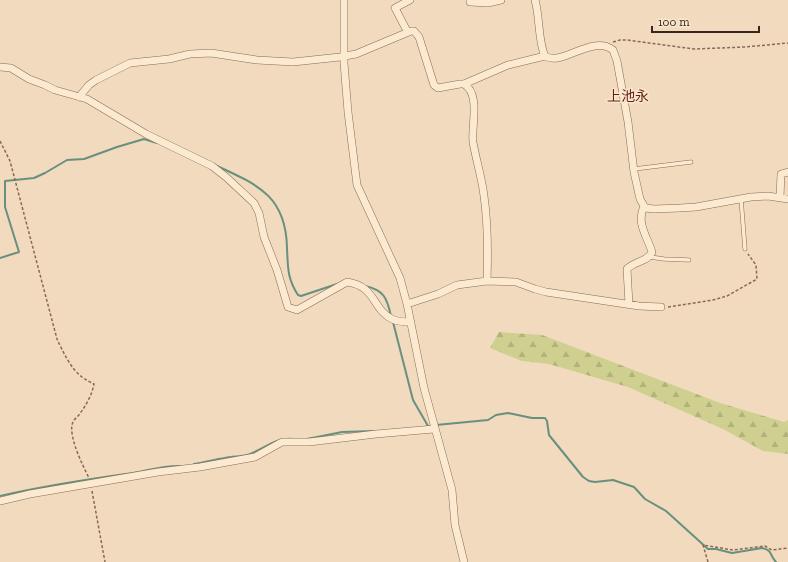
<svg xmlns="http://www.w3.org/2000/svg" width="788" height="562" font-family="'Zilla Slab','Noto Sans JP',serif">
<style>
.forest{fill:url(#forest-firs)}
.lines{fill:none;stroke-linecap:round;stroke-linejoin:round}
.stream{stroke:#689081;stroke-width:2}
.service-casing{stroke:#8a6a55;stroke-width:4.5}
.minor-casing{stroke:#8a6a55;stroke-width:8}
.path{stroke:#8a6a55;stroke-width:1.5;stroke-dasharray:3 2;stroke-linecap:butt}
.service{stroke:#fbe9d0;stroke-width:3.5}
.minor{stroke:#fbe9d0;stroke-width:7}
.labels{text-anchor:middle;stroke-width:3;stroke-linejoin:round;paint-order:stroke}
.quarter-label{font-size:14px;fill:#681d17;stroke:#f8e6cd}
</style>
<defs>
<pattern id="forest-firs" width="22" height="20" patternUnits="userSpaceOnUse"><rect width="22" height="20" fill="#cfcf90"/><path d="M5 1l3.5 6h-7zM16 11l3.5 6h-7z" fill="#b2b27c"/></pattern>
</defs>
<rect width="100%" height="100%" fill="#f1dabd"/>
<path class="forest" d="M499 332 542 335 720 403 784 422 788 420V454L763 451 723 429 628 387 549 364 522 361 490 348Z"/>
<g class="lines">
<path class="stream" d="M217 166C258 185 286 196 287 248 288 267 287 278 298 295L301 296 337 284
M0 258 19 252 5 207V181L34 178 45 173 67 160 84 159 117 147 144 139 157 143
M365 286C384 290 387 298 391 316
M393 322 413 400 428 426
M436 425 488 420 496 415 508 413 532 418H545L547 421 549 435 583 477 589 481 595 482 613 480 634 487 645 499 666 511 708 549H716L732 553 762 548C773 550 769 555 776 562
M307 439 342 432 374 431
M194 464C204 463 215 459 225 458 232 456 240 457 247 455 263 450 275 437 293 439
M0 496C44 486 89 479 133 473 150 470 165 465 182 466"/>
<defs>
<path id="service" d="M634 169 691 162
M741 199 745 249
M650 257 664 259 689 260"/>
<path id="minor" d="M344 0V63L348 112 357 185 400 278 407 304 424 388 452 490 455 525 464 562
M470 0V2L488 3 501 0
M535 0C540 17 538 42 545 56 562 67 592 34 613 50L617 61 628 122 634 172 640 199 644 206 646 208 654 209 680 208 696 207 751 197 768 196 788 199
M407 31 395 8 410 0
M0 67 11 68 29 79 45 85 55 90 87 99 146 134 212 166 226 177 254 203 259 213 264 237 277 270 288 307 297 310 347 282C376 286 372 309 392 319 398 322 405 322 411 322
M464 84C481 94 471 127 473 142 476 160 482 178 484 196 488 224 488 253 487 281
M79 97 89 85 96 80 130 63 169 59 190 54 211 53 257 60 293 62 340 57 356 54 411 31H414L419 37 434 85 438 88 460 84H464L508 65 545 56
M780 197 781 174 788 172
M407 304 438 294 457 285 487 281 516 282 535 289 546 292 639 306 661 307
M629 304 627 269C634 261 648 262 652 252 647 236 636 223 644 206
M0 501 30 494 158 472 200 467 255 457 282 442H309L376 434 434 429"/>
</defs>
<use href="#service" class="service-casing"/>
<use href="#minor" class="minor-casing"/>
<path class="path" d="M613 42 620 40H627L694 49 745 47 788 43
M0 141 10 161 57 339C63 352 71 369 82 377 86 380 90 382 94 384 92 394 87 404 81 412 79 416 75 418 73 422 67 434 83 466 89 478
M668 307 713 300 727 296 757 279 756 265 748 254
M92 491 105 562
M708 562 703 545 733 550 765 546 772 550 788 548"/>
<use href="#service" class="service"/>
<use href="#minor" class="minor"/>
</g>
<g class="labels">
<g class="quarter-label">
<text x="628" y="101">上池永</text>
</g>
</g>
<path d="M652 26v6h107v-6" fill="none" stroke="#38251b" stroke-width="2"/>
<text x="658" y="26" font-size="12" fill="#38251b" stroke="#f8e6cd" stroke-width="3" paint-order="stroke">100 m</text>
</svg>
